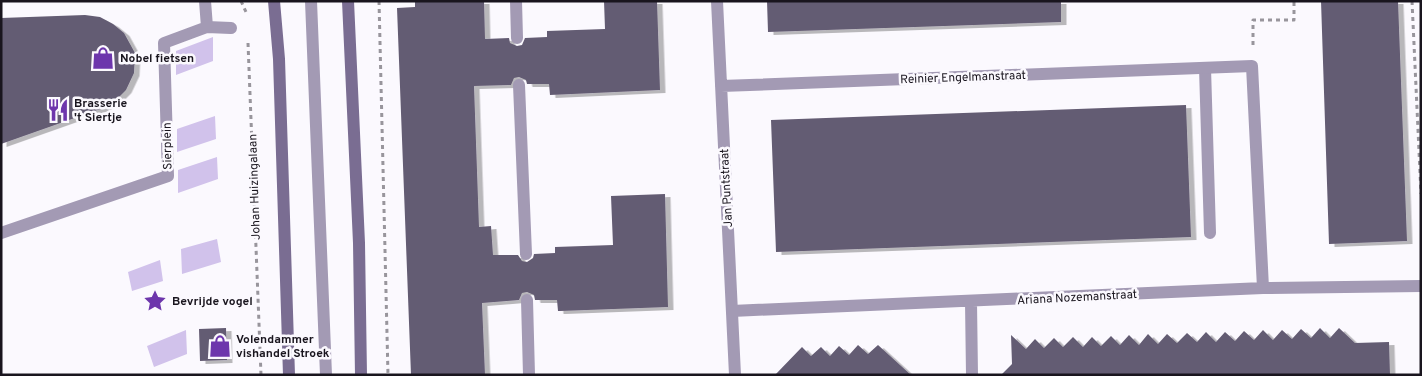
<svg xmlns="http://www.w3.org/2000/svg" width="1422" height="376" font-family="Overpass,sans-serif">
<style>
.green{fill:#d1c2eb}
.building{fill:#645c73;filter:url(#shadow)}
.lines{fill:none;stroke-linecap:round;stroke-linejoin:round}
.path{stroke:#98959c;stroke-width:3;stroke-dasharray:4 4;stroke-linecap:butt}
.service{stroke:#a39ab4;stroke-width:12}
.pedestrian{stroke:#a39ab4;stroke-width:12}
.minor{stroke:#a39ab4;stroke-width:12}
.secondary{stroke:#7a6d92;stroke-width:12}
.labels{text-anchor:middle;stroke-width:5;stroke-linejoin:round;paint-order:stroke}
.poi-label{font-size:12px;font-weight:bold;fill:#19151e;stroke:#fbf9fe;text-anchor:start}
.street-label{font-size:12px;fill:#19151e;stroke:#fbf9fe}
</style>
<defs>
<filter id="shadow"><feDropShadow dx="5.5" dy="3" stdDeviation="0" flood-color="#0004"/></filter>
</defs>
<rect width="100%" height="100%" fill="#fbf9fe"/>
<path class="green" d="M213 37V61L176 75V51Z
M215 116 216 139 177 152V129Z
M217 157 218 179 178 193V170Z
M217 239 221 262 182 274 181 249Z
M160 260 163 281 132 291 128 272Z
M186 330 187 354 154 367 147 346Z"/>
<path class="building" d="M415 1H484L485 39 509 38 510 43 517 46 522 45 525 38 547 37V31L605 29 604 1H657L660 90 550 95 549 84H527L526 80 519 77 514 78 511 85 474 86 479 227 491 226 493 255H518L522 261 527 262 533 258 534 254 555 253V247L613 245 611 196 665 194 668 307 560 311H558L557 300H535L534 295 527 292 522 293 519 300 482 303 485 375H411L397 8 415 7Z
M767 1H1061V22L768 32Z
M1321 1H1398L1407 241 1329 244Z
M85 15 100 17 113 24 124 33 135 53 134 73 126 90 115 101 103 108 1 144V18Z
M1186 105 1191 237 776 252 771 120Z
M226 328 227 360 200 361 199 329Z
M1320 328 1330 338 1339 328 1355 343 1389 342 1390 375H1001L1012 364 1011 335 1026 349 1035 339 1044 348 1054 338 1063 347 1073 337 1083 347 1092 337 1101 346 1111 336 1120 345 1129 335 1139 345 1148 334 1158 344 1167 334 1177 343 1187 333 1197 342 1206 332 1216 342 1225 332 1235 341 1244 331 1254 340 1263 330 1273 340 1282 330 1292 339 1301 329 1311 338Z
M858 345 868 354 878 345 911 375H775L802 347 811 356 821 347 830 356 839 346 849 355Z"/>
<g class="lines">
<path class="path" d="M241 1 246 12
M379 1 388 375
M1412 1 1421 194
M248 43 261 375
M1253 45V20H1294V1"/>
<path class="service" d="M311 1 326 375
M516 1 517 38
M519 85 526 254
M527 300 529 375"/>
<path class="pedestrian" d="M207 27 231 28
M1205 68 1210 233
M1 233 168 176 164 43 207 27 205 1"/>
<path class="minor" d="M717 1 735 375
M721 86 1252 66 1263 288
M971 302 972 375
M732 311 1263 288 1421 286"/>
<path class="secondary" d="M274 1 279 59 289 375
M348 1 359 243 361 375"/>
</g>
<defs>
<symbol id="shop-bare" viewBox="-9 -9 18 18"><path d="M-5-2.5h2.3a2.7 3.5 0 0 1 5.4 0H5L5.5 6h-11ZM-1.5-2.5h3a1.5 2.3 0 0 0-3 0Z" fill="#6d36ac" stroke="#fbf9fe" stroke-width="2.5" paint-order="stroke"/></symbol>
<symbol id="restaurant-bare" viewBox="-9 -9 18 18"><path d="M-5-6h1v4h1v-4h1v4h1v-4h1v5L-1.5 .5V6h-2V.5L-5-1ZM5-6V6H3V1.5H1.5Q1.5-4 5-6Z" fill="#6d36ac" stroke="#fbf9fe" stroke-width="2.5" paint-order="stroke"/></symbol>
<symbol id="sight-bare" viewBox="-9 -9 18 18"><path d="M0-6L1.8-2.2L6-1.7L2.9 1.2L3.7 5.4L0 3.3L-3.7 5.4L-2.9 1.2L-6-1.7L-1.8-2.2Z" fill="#6d36ac" stroke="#fbf9fe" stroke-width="2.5" paint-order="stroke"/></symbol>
</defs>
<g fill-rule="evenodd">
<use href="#shop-bare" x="87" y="42" width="32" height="32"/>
<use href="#restaurant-bare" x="42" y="94" width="32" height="32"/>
<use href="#sight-bare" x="139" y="285" width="32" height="32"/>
<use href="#shop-bare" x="204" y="330" width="32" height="32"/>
</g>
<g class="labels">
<g class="poi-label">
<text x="120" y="62">Nobel fietsen</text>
<text x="74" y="107">Brasserie<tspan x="74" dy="14">'t Siertje</tspan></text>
<text x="172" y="305">Bevrijde vogel</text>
<text x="236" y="343">Volendammer<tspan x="236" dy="14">vishandel Stroek</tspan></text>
</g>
<g class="street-label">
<text transform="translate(963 77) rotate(-2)" y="4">Reinier Engelmanstraat</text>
<text transform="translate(167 146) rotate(-91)" y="4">Sierplein</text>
<text transform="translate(254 187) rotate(-92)" y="4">Johan Huizingalaan</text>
<text transform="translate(726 188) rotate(-93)" y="4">Jan Puntstraat</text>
<text transform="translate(1077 297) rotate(-3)" y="4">Ariana Nozemanstraat</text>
</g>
</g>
<rect width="1422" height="376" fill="none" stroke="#19151e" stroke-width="5"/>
</svg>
